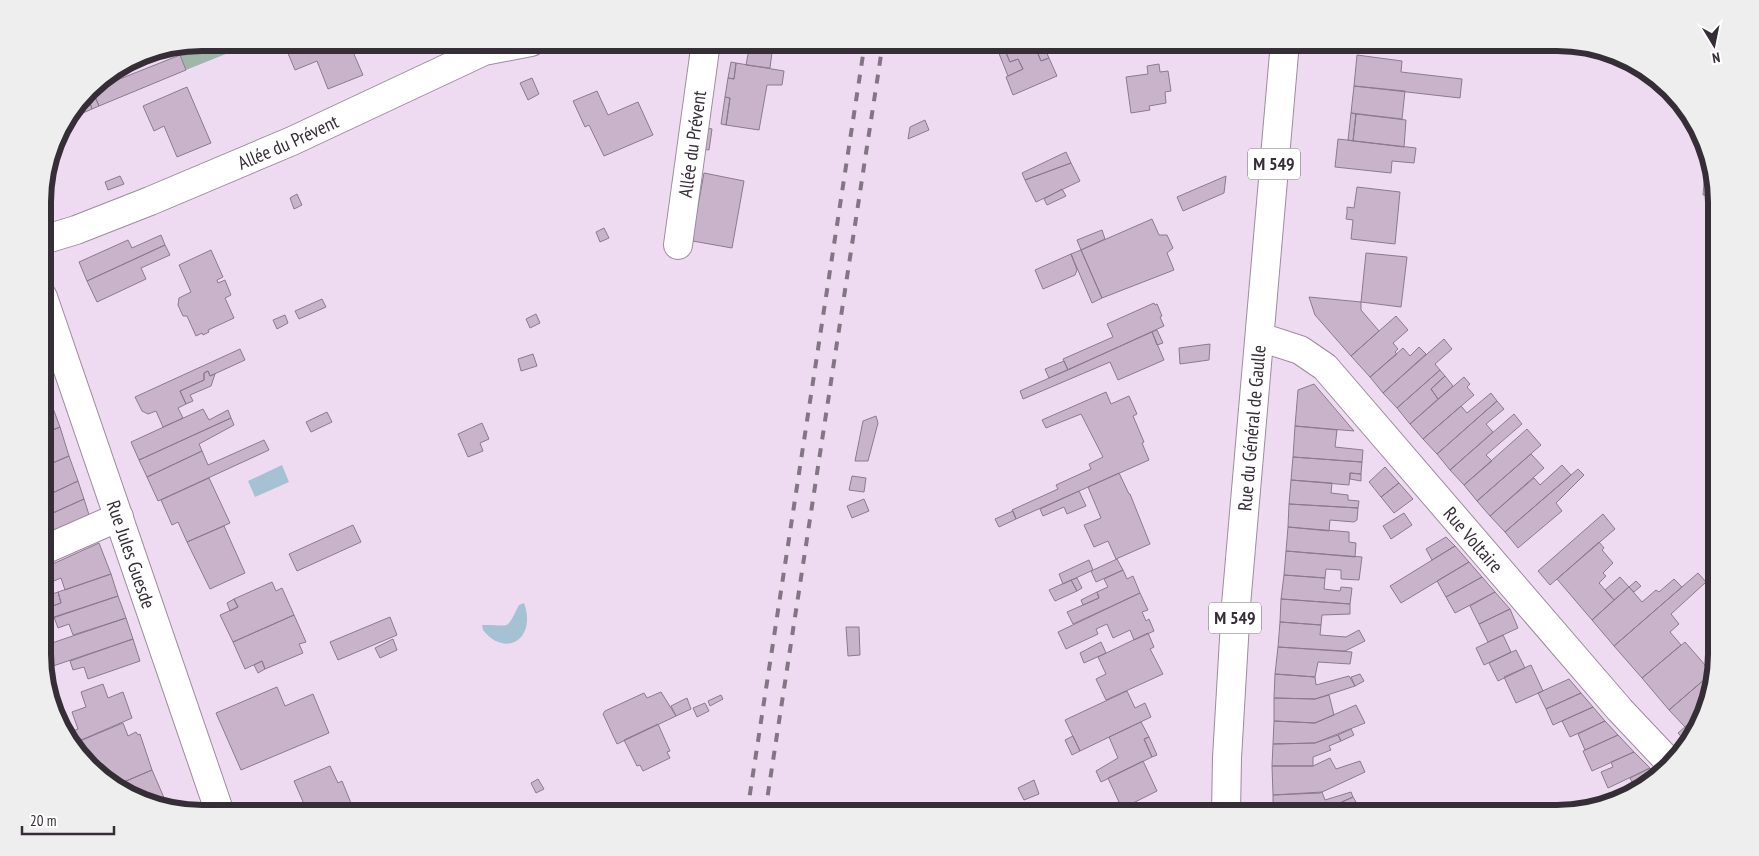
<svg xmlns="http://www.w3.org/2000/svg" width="1759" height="856" font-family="'PT Sans Narrow',sans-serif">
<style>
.green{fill:#a1b6ab}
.water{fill:#a5c1d4}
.building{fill:#c8b3cb;stroke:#8b7a8e}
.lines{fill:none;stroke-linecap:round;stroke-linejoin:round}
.minor-casing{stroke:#9d8b9e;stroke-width:30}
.secondary-casing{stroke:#9d8b9e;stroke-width:30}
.primary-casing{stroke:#9d8b9e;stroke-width:30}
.minor{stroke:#fff;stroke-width:28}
.secondary{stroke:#fff;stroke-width:28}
.primary{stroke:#fff;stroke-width:28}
.rail{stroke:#837684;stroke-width:4;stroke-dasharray:9 9;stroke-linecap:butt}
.labels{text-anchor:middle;stroke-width:4.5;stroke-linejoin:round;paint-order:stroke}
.shield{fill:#fff;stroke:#726d72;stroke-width:1}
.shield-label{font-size:18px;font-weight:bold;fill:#362e36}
.street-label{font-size:19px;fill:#362e36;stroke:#fff}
.rim{fill:none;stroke:#362e36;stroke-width:6}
</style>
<rect width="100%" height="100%" fill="#efdbf1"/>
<path class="green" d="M202 42H253V43L186 70 177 47Z"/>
<path class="water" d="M282 465 289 482 255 497 248 481Z
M524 603C537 638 506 659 483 630L482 625C510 624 505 633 519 605Z"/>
<path class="building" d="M293 42H346L350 53 353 52 363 75 328 89 317 61 295 70 285 46Z
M739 42H777L775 53 738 47Z
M1011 42H1033L1041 61 1049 58 1057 76 1013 95 1006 77 1023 69 1018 59 1010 62 1004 48 1012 45Z
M1033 42H1042L1049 58 1041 61Z
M1004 48 1010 62 1018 59 1023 69 1008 76 998 51Z
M749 49 772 52 770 68 746 65Z
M180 55 186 70 99 106 92 90Z
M1357 55 1402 61 1401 72 1462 79 1460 98 1354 86Z
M731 62 736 63 734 79 728 78Z
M736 63 784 71 782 85H767L759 130 726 125 730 98 725 97 728 78 734 79Z
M1159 64 1160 72 1168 71 1171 91 1165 92 1166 103 1149 106 1150 110 1131 113 1126 77 1148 74 1147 66Z
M532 78 539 94 528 100 520 83Z
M1354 86 1405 91 1402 119 1351 113Z
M187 87 211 143 177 157 164 126 154 131 143 106Z
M92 90 99 106 92 109 87 94Z
M597 91 608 115 638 102 653 135 604 156 589 125 585 127 573 101Z
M87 94 92 109 69 119Z
M725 97 730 98 726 125 721 124Z
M1351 113 1356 114 1353 141 1348 140Z
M1356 114 1406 120 1404 147 1353 141Z
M925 120 929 130 908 139 910 127Z
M699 126 712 129 709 150 696 148Z
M1338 139 1416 148 1414 163 1392 161 1391 173 1335 167Z
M1066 152 1071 163 1025 180 1022 173Z
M1706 161 1715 181V196L1703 195Z
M1071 163 1080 181 1036 202 1025 180Z
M704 173 744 181 732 248 687 240 691 221 695 222Z
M120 176 124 184 108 190 105 182Z
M1226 176 1224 193 1183 211 1177 197Z
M1357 187 1400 192 1395 244 1351 239 1353 220 1346 219 1347 213V207L1354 208Z
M1062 189 1066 196 1047 205 1044 199Z
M297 194 302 205 294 209 290 198Z
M1152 219 1159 235H1167L1173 248 1167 253 1174 270 1102 298 1081 250Z
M604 228 609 238 600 242 596 232Z
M1102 230 1105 239 1081 250 1077 240Z
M161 235 165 245 87 281 79 262 128 240 132 248Z
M165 245 170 255 141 268 146 279 97 302 87 281Z
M211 250 223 277 217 280 218 283 225 280 231 295 225 298 234 318 208 330 209 332 203 335 202 333 196 336 187 316H183L178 305 179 298 191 292 179 265Z
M1081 250 1102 298 1092 303 1071 254Z
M1366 253 1407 257 1401 307 1361 302Z
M1071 254 1077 270 1075 275 1043 289 1035 270Z
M1309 297 1361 302V310L1379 331 1351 356 1315 315Z
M322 299 326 307 299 319 295 311Z
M1154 303 1155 305 1157 304 1162 316 1160 317 1164 326 1068 370 1063 359 1113 337 1107 324Z
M536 314 540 323 530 328 526 319Z
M285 315 288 323 277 329 273 320Z
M1396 316 1408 330 1393 343 1398 349 1395 352 1397 354 1370 377 1351 356Z
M1157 330 1163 343 1157 345 1152 332Z
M1152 332 1164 360 1118 380 1110 362 1023 399 1020 391Z
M1444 339 1452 349 1435 364 1440 370 1397 408 1383 393Z
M1210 344 1209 360 1180 364 1179 348Z
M1419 347 1426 354 1383 393 1370 377 1403 348 1410 356Z
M240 349 245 360 210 376 208 371 204 373V380L180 391 186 404 178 408 183 418 163 427 156 411 148 414 142 411 135 397Z
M533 354 537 366 521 371 518 359Z
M1064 361 1068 370 1049 378 1045 369Z
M1440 370 1445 376 1431 389 1438 399 1410 424 1397 408Z
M208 371 210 376 215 374 211 386 190 395 193 401 186 404 180 391 204 380V373Z
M1445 376 1453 386 1438 399 1431 389Z
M1464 377 1470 384 1467 387 1474 395 1423 439 1410 424Z
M1314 384 1354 431 1295 426 1298 390Z
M47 392 60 427 43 434V394Z
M1106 392 1111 404 1129 396 1137 414 1133 416 1144 442 1142 443 1149 460 1016 519 1012 510 1058 489 1056 485 1091 469 1089 464 1103 457 1081 414 1046 428 1042 420Z
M1491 393 1497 401 1437 454 1423 439 1461 406 1467 413Z
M1497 401 1504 409 1486 424 1493 432 1450 470 1437 454Z
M203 409 209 420 228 410 231 418 139 460 131 442Z
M327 412 332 422 311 432 306 422Z
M1514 414 1522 424 1486 455 1492 461 1464 485 1450 470Z
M876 416 878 423 868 461H855L863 421Z
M231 418 234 425 199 444 202 451 147 477 139 460Z
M482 423 489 439 480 443 483 451 468 457 458 434Z
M1295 426 1337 430 1335 447 1363 450 1362 462 1293 457Z
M60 427 69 456 43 467V434Z
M1527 429 1541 445 1477 501 1464 485Z
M264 440 269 450 158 501 147 477 202 451 208 465Z
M1531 454 1544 468 1490 516 1477 501Z
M69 456 78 481 44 497 43 467Z
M1293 457 1362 462 1361 474 1350 473 1349 485 1291 480Z
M1562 465 1571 475 1505 532 1490 516 1534 478 1540 485Z
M1385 467 1399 483 1381 497 1369 482Z
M1578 469 1584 475 1556 503 1562 511 1518 548 1505 532Z
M1119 473 1129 494H1130L1150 544 1116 559 1108 541 1094 547 1084 525 1101 518 1088 487Z
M1350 473 1361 474V481L1350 479Z
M852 476 866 478 864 492 849 490Z
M209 478 230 523 187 542 178 522 172 525 161 500Z
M1291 480 1332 483 1331 493 1348 495V500L1359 501 1358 508 1289 504Z
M78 481 84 499 44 517V497Z
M1399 483 1413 499 1394 513 1381 497Z
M1079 491 1086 506 1067 514 1064 507 1043 516 1040 509Z
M84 499 90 518 44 538V517Z
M864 499 869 511 852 518 847 506Z
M1289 504 1358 508 1357 520 1354 522 1330 520 1329 531 1288 527Z
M1013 511 1016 519 999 527 995 519Z
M1404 513 1412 525 1391 539 1383 526Z
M1603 514 1615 529 1550 585 1538 571Z
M353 525 361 542 297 571 289 554Z
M224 526 245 573 210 589 187 542Z
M1288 527 1349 532V542L1356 543 1355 557 1286 551Z
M1446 537 1455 546 1432 560 1426 549Z
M1599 542 1604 548 1602 550 1613 563 1603 573 1606 576 1599 583 1614 600 1592 620 1557 579Z
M99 543 111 574 65 590 61 578 44 585V568Z
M1455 546 1469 562 1401 603 1390 586Z
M1286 551 1362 557 1359 580 1341 579V570L1326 569 1325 578 1284 575Z
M1117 559 1123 570 1096 582 1091 571Z
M1089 560 1093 570 1063 584 1059 574Z
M1469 562 1482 577 1446 597 1437 581Z
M1123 570 1127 579 1133 576 1140 593 1073 624 1067 612 1099 598 1097 592 1108 587 1104 579Z
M1698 573 1706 582 1671 614 1679 624 1670 632 1681 645 1642 678 1614 646Z
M111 574 118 596 44 621V609L61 603 58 592Z
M1284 575 1325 578 1324 589 1340 591 1341 587 1352 588 1350 604 1281 599Z
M1482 577 1495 592 1455 613 1446 597Z
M1620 577 1629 587 1614 600 1605 590Z
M1077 578 1082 588 1077 591 1071 580Z
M1674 579 1682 587 1614 646 1592 620 1629 587 1642 602 1656 590 1659 592Z
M1071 580 1077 591 1055 601 1049 590Z
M1636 581 1641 586 1634 592 1629 587Z
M272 582 276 591 282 588 294 615 233 642 220 615 238 607 234 599Z
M58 592 61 603 50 607 47 596Z
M1097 592 1099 598 1083 605 1081 600Z
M1495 592 1510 609 1479 624 1470 606Z
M1140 593 1148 610 1142 612 1146 621 1149 619 1154 631 1134 640 1130 630 1113 638 1107 624 1096 629 1098 634 1066 649 1058 632Z
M118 596 126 618 73 635 69 624 58 628 54 617Z
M234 599 238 607 230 611 227 603Z
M1281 599 1350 604V614L1322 615 1321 625 1280 622Z
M1510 609 1518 628 1488 642 1479 624Z
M294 615 306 642 299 644 303 653 265 669 262 661 245 669 233 642Z
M390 617 397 635 338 660 330 642Z
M126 618 133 639 53 666 46 645Z
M1280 622 1321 625 1320 635 1346 637 1359 630 1365 641 1345 651 1278 647Z
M846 627H859L860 655 848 656Z
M1148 633 1154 647 1150 649 1163 674 1106 700 1096 679 1106 674 1098 657Z
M1503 635 1511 652 1484 665 1476 648Z
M133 639 140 661 88 679 84 667 73 670 70 661Z
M393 639 397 650 380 658 375 648Z
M1101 642 1106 653 1084 663 1080 653Z
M1685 642 1712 673 1669 710 1642 678Z
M1278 647 1352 652 1350 664 1318 662 1315 677 1275 674Z
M1516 650 1525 668 1498 681 1489 663Z
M262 661 265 669 258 673 254 665Z
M1531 665 1543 691 1516 703 1504 677Z
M1713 672 1705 709 1685 727 1669 710Z
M1275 674 1315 677 1316 685 1349 676 1355 686 1315 699 1274 698Z
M1360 674 1364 681 1355 686 1351 677Z
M1569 679 1581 693 1546 709 1538 693Z
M103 684 108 698 123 692 132 718 72 744 68 733 78 729 72 712 86 707 81 692Z
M277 687 285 706 313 694 329 733 241 770 216 713Z
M1127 691 1135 708 1145 703 1151 717 1080 751 1065 720Z
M661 692 676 716 617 744 603 714 605 711 644 693 647 698Z
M1581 693 1593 707 1553 725 1546 709Z
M721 695 723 699 710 706 708 701Z
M1329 695 1334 715 1315 723 1274 721V698L1315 699Z
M687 698 691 709 676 716 671 706Z
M705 703 709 711 697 717 693 708Z
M1356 705 1365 723 1315 743 1273 744 1274 721 1315 723Z
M1593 707 1605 721 1570 737 1562 721Z
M1705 709 1704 715 1687 743 1678 733Z
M1605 721 1618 735 1585 750 1578 734Z
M1141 722 1149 737 1144 739 1152 757 1101 782 1096 771 1118 758 1109 737Z
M123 723 128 736 136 732 138 735 140 734 152 770 119 784 80 755 75 743Z
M658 724 670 751 667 752 670 758 643 771 640 765 637 766 624 740Z
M1351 729 1354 735 1341 741 1338 735Z
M1338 735 1341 741 1329 746 1331 750 1313 757V766H1272L1273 744 1315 743Z
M1618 735 1634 752 1592 771 1583 751Z
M1073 736 1080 751 1072 755 1065 740Z
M1149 737 1157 755 1152 757 1144 739Z
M1634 752 1650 768 1608 788 1601 772 1613 767 1611 762Z
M1330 758 1336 769 1360 761 1365 772 1320 793 1273 795 1272 766H1313Z
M1143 761 1157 791 1117 811 1114 805 1119 802 1108 778Z
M330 766 338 783 342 781 355 813H333L331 808 319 813H308L294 781Z
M1650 768 1657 776 1646 786 1636 790 1630 778Z
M152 770 165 800 160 802 161 805 141 801 119 784Z
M538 779 544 789 536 793 531 783Z
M1034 780 1039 794 1024 800 1018 788Z
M1322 792 1325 800 1351 792 1353 797 1317 813H1273V795Z
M1353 797 1356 802 1338 810 1339 813H1317Z"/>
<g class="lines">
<defs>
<g id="minor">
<path id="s1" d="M43 240 76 230 150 201 292 141 484 51 531 42"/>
<path id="s2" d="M678 245 706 42"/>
<path id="s3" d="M1260 337 1300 350 1325 367 1620 710 1671 764"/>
<path d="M44 550 119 517"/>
</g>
<g id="secondary">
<path id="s4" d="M43 297 220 813"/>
</g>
<g id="primary">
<path id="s5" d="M1226 813 1227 758 1236 605 1285 42"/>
</g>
</defs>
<use href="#minor" class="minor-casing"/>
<use href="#secondary" class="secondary-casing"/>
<use href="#primary" class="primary-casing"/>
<use href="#minor" class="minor"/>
<use href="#secondary" class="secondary"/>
<use href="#primary" class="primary"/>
<path class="rail" d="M747 813 865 42
M765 813 883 42"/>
</g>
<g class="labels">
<g class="shield">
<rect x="1248" y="148.5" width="52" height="31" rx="4"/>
<rect x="1209" y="602.5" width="52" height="31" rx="4"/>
</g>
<g class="shield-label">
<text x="1274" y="170">M 549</text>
<text x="1235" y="624">M 549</text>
</g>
<g class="street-label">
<text dy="7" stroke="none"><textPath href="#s1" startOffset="264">Allée du Prévent</textPath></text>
<text dy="7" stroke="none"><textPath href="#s2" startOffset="102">Allée du Prévent</textPath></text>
<text dy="7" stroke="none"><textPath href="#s5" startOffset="386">Rue du Général de Gaulle</textPath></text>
<text dy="7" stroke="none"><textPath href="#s3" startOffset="300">Rue Voltaire</textPath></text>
<text dy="7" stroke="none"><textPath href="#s4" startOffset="272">Rue Jules Guesde</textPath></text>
</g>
</g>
<path d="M0 0H1759V856H0ZM202 51H1557A151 151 0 0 1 1708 202V654A151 151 0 0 1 1557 805H202A151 151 0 0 1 51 654V202A151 151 0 0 1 202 51Z" fill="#efeeef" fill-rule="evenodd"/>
<path class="rim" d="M202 51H1557A151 151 0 0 1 1708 202V654A151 151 0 0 1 1557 805H202A151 151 0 0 1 51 654V202A151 151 0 0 1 202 51Z"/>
<g transform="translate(1714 45) rotate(170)" stroke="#ffffff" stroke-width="4" paint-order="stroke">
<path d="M0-4L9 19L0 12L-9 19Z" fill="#362e36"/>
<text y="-8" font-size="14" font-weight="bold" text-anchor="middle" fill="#362e36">N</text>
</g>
<path d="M22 826v8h92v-8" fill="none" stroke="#362e36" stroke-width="2.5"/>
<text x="30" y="826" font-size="15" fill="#362e36" stroke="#ffffff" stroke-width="4" paint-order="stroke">20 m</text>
</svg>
